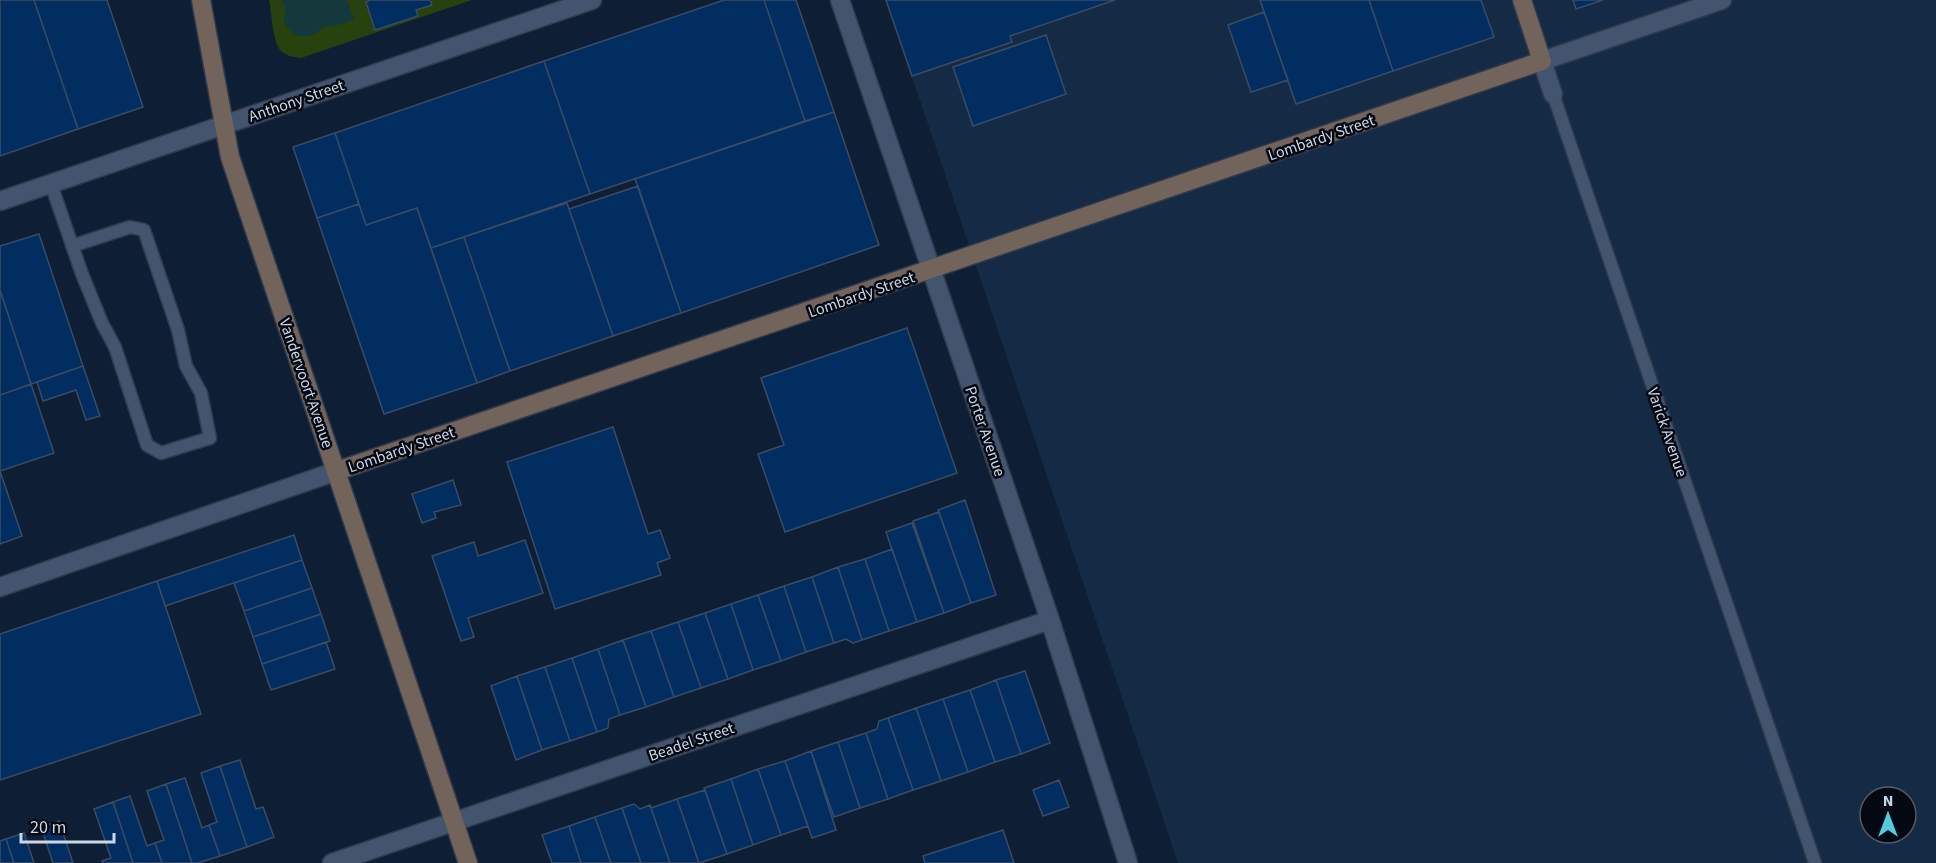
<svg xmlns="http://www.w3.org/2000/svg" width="1936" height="863" font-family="'Source Sans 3',sans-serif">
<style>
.built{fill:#152a44;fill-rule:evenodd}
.green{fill:#27410f}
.water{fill:#14383c}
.building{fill:#022d61;stroke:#3a4c65;stroke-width:1.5}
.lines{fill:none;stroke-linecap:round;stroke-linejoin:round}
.lane-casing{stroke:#31394c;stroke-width:15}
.street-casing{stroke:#31394c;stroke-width:21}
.secondary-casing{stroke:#31394c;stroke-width:21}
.lane{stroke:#42546e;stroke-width:12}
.street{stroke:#42546e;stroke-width:18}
.secondary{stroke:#73645b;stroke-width:18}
.labels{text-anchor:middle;stroke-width:5;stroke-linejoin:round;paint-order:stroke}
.street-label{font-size:16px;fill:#ccd7e6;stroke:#030812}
</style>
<rect width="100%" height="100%" fill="#0e1e34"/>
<path class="built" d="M886 0H1936V863H1178ZM1870 797H1906V833H1870Z"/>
<path class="green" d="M269 0H472L301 58C294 57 287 56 282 52 272 43 272 13 269 0Z"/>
<path class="water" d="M282 0H347L354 19C345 24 336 25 325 27 318 29 323 28 317 32 304 41 291 35 284 22L285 7Z"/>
<path class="building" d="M0 0H34L78 129 0 156Z
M34 0H107L143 107 78 129Z
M370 0H430L432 5 416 10 418 16 375 30 366 2Z
M724 0H764L805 121 590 194 544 61Z
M764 0H796L834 112 805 121Z
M886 0H1115L1010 36 1012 42 912 76Z
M1260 0H1369L1393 71 1296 104Z
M1369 0H1481L1494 37 1393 71Z
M1573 0H1603L1576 9Z
M1264 12 1288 80 1251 92 1228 25Z
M1046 35 1066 94 973 126 953 67Z
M544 61 590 194 431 248 417 208 366 225 335 133Z
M834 112 879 245 681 313 635 179Z
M335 133 359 204 317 218 293 147Z
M638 186 681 313 613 336 569 209Z
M567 203 613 336 510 371 464 237Z
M359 204 366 225 417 208 477 383 384 414 317 218Z
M39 234 83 366 31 384 0 290V246Z
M464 237 510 371 477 383 431 248Z
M0 290 31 384 0 395Z
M907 328 957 473 785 532 758 454 784 445 761 378Z
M83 366 100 416 86 420 76 390 43 401 37 382Z
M31 384 54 453 0 471 22 536 0 544V395Z
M613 427 648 534 660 530 670 558 657 563 661 575 555 609 507 462Z
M453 480 461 505 434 512 436 518 422 523 412 494Z
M965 500 996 595 971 603 938 510Z
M939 512 971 603 944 613 913 521Z
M912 523 944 613 917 622 886 532Z
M294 535 302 560 165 606 157 581Z
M525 540 543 593 468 618 474 637 461 641 432 556 474 542 478 556Z
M892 549 917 622 889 631 865 559Z
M865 559 889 631 862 640 838 567Z
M302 560 312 588 244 611 234 583Z
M838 567 862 640 853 643 846 639 834 643 812 577Z
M812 577 834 643 806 652 784 586Z
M157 581 201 714 0 780V634Z
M784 586 806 652 781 661 758 595Z
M312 588 321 614 253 637 244 611Z
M758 595 781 661 753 670 731 604Z
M731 604 753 670 728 679 705 613Z
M705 613 728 679 701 688 678 622Z
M321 614 330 641 262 664 253 637Z
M678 622 701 688 674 697 651 631Z
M651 631 674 697 646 707 623 640Z
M623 640 646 707 620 715 598 649Z
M326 642 335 669 271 690 262 664Z
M598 649 620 715 609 719 608 728 597 732 572 658Z
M572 658 597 732 570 741 545 667Z
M545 667 570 741 542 750 517 676Z
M1025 671 1050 743 1021 754 996 680Z
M517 676 542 750 516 760 491 686Z
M996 680 1021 754 995 762 970 690Z
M970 690 995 762 968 772 943 699Z
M943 699 968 772 941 781 916 708Z
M916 708 941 781 913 790 888 718Z
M888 718 913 790 888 799 866 733 877 729 879 721Z
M866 733 888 799 860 808 838 742Z
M838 742 860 808 834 817 811 751Z
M811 751 836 830 812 838 785 761Z
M240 760 256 809 263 807 274 837 247 847 220 766Z
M785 761 808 826 781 835 758 769Z
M220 766 247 847 220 856 209 825 217 822 201 773Z
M758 769 781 835 753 845 731 779Z
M185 778 202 828 209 825 220 856 198 863H192L166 784Z
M731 779 753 845 727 854 704 788Z
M1059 780 1069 807 1043 816 1033 790Z
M166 784 192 863H162L155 843 164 840 147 791Z
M705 790 727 854 699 863 677 799Z
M130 796 147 846 155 843 162 863H133L113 802Z
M677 799 699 863H670L651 808Z
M113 802 133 863H103L102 861 111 858 94 809Z
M634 804 640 809 650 805 670 863H641L622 808Z
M622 808 641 863H611L595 817Z
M595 817 611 863H581L569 826Z
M59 821 73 863H53L41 827Z
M569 826 581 863H552L542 835Z
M1003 830 1014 863H925L923 856Z
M24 833 34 863H14L6 839Z
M6 839 14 863H0V841Z"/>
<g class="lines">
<defs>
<path id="lane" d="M1553 94 1815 863
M51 184 82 274 102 323 115 347 147 445 161 453 210 438 201 393 186 366 178 330 144 230 130 227 72 246"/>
<path id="street" d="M840 0 1050 620 1128 863
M1553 94 1542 61 1722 0
M0 201 592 0
M0 587 337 471
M332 863 1050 620"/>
<path id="secondary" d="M201 0 230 157 468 863
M337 471 1542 61 1522 0"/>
</defs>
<use href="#lane" class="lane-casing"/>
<use href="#street" class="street-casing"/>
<use href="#secondary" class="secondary-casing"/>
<use href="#lane" class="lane"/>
<use href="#street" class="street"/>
<use href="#secondary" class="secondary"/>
</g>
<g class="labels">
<g class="street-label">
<text transform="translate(296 100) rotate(-19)" y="6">Anthony Street</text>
<text transform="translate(1321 137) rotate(-19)" y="6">Lombardy Street</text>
<text transform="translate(861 294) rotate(-19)" y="6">Lombardy Street</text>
<text transform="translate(307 383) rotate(71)" y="6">Vandervoort Avenue</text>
<text transform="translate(986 431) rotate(71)" y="6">Porter Avenue</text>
<text transform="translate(1668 432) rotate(71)" y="6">Varick Avenue</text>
<text transform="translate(401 449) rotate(-19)" y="6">Lombardy Street</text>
<text transform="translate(691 741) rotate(-19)" y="6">Beadel Street</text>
</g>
</g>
<g transform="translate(1888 815)"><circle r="28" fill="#030812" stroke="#535b67" stroke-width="1.5"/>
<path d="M0-4.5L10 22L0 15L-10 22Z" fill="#53cbda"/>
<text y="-9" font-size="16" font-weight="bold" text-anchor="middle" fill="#ccd7e6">N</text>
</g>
<path d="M21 833v9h93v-9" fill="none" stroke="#ccd7e6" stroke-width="3"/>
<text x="30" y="833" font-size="18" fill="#ccd7e6" stroke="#030812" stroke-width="4.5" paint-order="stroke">20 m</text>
</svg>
